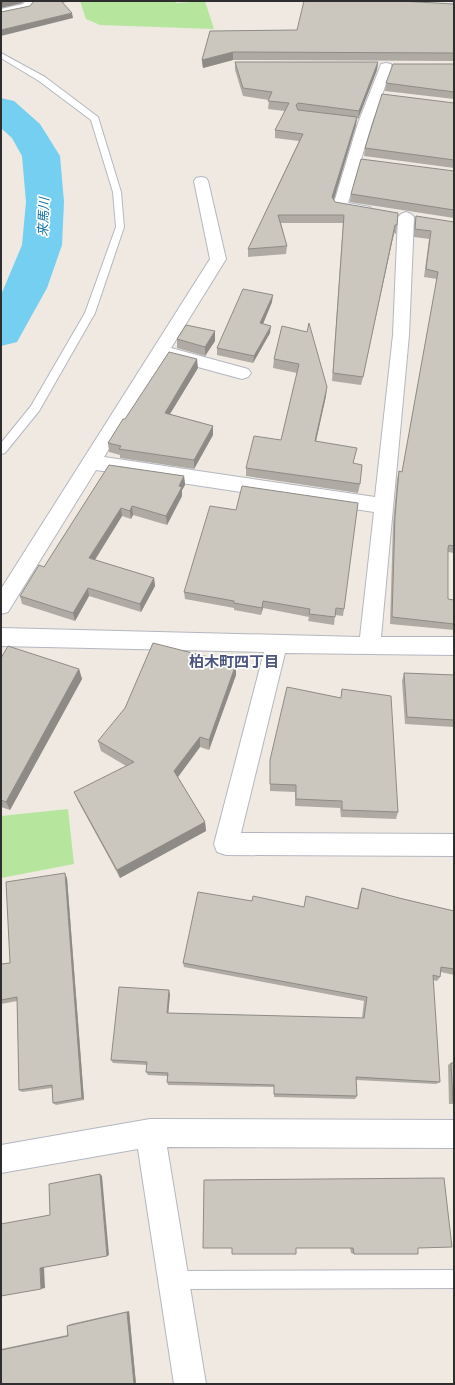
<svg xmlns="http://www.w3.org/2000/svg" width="455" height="1385" font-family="Manrope,'Noto Sans JP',sans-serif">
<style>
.green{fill:#b6e59e}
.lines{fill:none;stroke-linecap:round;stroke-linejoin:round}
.river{fill:#75cff0;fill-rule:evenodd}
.service-casing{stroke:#b4b7c1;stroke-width:2}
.minor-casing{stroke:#b4b7c1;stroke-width:2}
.service{fill:#fff;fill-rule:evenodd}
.minor{fill:#fff;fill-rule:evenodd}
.wall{fill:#afaba4}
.shaded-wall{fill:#8e8b86}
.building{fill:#cbc7bf;stroke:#8e8b86}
.labels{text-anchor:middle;stroke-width:3.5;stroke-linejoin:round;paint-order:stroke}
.far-water-label{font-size:13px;font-style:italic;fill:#0d6fa3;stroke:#fff}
.neighbourhood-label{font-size:15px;font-weight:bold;fill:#4d5680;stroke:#fff}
</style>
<rect width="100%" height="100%" fill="#efe9e1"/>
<path class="green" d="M80 1H175L176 3 205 1 214 29 100 25 86 19Z
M68 809 74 864 1 878V816Z"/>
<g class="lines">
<path class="river" d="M1 98 14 101 40 124 60 156 64 202 62 245 47 288 17 342 1 346V295L22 245 26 202 22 156 12 138 1 128Z"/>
<defs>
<path id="service" d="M1 53 45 77 98 117 121 192 124 227 95 313 39 411 5 453 1 454V443L31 406 85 313 116 227 113 192 91 120 39 81 1 58Z
M454 1270V1288L174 1289 168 1286 165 1280 168 1274 174 1271Z"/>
<path id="minor" d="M26 1H38L31 10 1 17V9L23 4Z
M386 63 391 64 392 67 372 123 348 203 370 207 372 210 370 213 365 214 335 209 333 206 358 123 380 67 381 64Z
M201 177 206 178 208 181 226 259 171 348 248 369 251 373 248 377 242 379 165 358 104 457 375 497 393 335 398 217 401 214 406 212 411 214 414 217 409 335 381 637H454V655L285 653 241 833 454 834V856L226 855 217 852 214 844 264 652 1 646V628L360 637 374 512 96 470 8 612 1 614V589L210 259 194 181 196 178Z
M150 1119 454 1120V1148L167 1147 206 1384H174L138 1149 1 1173V1145Z"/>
</defs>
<use href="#service" class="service-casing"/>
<use href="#minor" class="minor-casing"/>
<use href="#service" class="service"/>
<use href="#minor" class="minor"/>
</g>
<path class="wall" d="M454 4V61L233 60 203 68 202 60 297 30Z
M235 62H378L377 70 358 119 357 118 356 125 333 199 335 202 397 225 396 234 394 233 361 385 332 381 343 223H281L287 246 286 254 248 257V249L299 141 275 138V130L285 111 268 109 269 100 243 96 235 70Z
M454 64V99L385 91 386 83Z
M454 103V168L364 156 365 148Z
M454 171V218L350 202 351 194Z
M416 216 454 222V553L448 552V599L454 600V630L390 624 393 524 397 479 399 471 402 472 437 279 424 277 429 239 414 237V224Z
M272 302 263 324 270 333 253 363 217 355V348Z
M282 326 326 396 316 441 354 463 360 484 358 493 246 476V468L281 440 297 373 273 368 274 359Z
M215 331V341L205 356 177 348V339Z
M198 368 170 414 213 426V435L194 469 120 458V455L109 452 108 443 125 419Z
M109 465 184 476 185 485 182 490V496L167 525 133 515 131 519 122 516 95 560 154 578 155 586 141 612 89 596 75 621 22 604 20 596 44 567Z
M184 592 344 609 343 616 335 615 334 625 308 621 309 617 263 608 261 615 234 610V608L185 599Z
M1 658 79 669 82 679 10 810 1 807Z
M404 673 454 675V727L405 724 402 681Z
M236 675 209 750 200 747 178 777 205 822 206 831 120 878 78 801 74 792 126 766 101 751 98 741Z
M342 689 398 812 396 819 341 817 340 808 295 806V792L270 791V760L341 698Z
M67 878 84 1100 56 1105 53 1103 52 1088 22 1092 19 1090 17 1001 1 1004V964L10 963Z
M362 888 399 898 454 911V975L441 972 440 977 437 981 433 980 440 1082 436 1084 356 1080 357 1096 355 1099 274 1097V1087L168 1085 167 1082V1076L148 1075 146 1072 147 1065 113 1063 111 1060 170 994 168 1013 362 1018 364 1001 184 967 183 963 252 901 304 907 357 909 360 893Z
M451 1063H454V1104H449L448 1065Z
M204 1180 418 1248 354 1254 351 1253 350 1248H232Z
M129 1311 136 1384H1V1349L67 1335V1326L70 1324Z"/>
<path class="shaded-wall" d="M4 1H24L22 3 1 8V2Z
M58 1H76L58 3Z
M72 13 73 18 1 36V30Z
M233 52V60L203 68 202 60Z
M378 62 377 70 358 119 359 111Z
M357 117 356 125 332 206V197Z
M395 225 394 233 361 385 363 377Z
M273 295 272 302 260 331V323Z
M271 326 270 333 253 363 254 356Z
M215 331V341L205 356V347Z
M197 359 198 368 165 422V413Z
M327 387 326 396 314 450 315 441Z
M213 426V435L194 469V460Z
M184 476 185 485 182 490V496L167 525 166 516 179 486Z
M132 506 133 515 131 519 130 511Z
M121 508 122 516 91 566 89 558Z
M154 578 155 586 141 612 140 604Z
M88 588 89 596 75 621 73 613Z
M263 601V608L261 615Z
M236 664V675L209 750V740Z
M79 669 82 679 10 810 6 802Z
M200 737V747L175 781 174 771Z
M205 822 206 831 120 878 117 870Z
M65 873 67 878 84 1100 82 1098Z
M169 990 170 994 168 1017 167 1013Z
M100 1174 102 1176 109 1255 107 1256Z
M44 1267 45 1288 41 1289 40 1268Z
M129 1311 136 1384H134L127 1312Z"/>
<path class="building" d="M34 1H61L72 13 1 30V12L30 6Z
M304 1H399L454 4V53L233 52 202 60 210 31 297 30Z
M235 62H378L359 111 298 103 296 105 298 110 357 117 332 197 335 202 398 213 397 225H395L363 377 333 373 344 215H278L287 246 248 249 303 134 275 130 289 103 268 101 272 92 243 88Z
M393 64H454V92L386 83Z
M382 94 454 103V160L365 148Z
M361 159 454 171V210L351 194Z
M416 216 454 222V546L449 545 448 548V599L454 600V624L392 617 395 516 399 471 402 472 438 272 426 269 431 231 415 229Z
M243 289 273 295 260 323 271 326 254 356 217 348Z
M309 323 327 387 315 441 357 448 353 463 362 465 360 484 246 468 254 436 281 440 299 364 274 359 282 326 307 332Z
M186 325 215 331 205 347 177 339Z
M169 352 197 359 165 413 213 426 194 460 119 449 121 446 108 443 123 419H125Z
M109 465 184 476 179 486 182 487 166 516 132 506 130 511 121 508 89 558 154 578 140 604 88 588 73 613 20 596 39 565 44 567Z
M242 486 358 503 344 609 336 608 335 617 309 614 310 609 263 601 262 608 234 603V601L184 592 210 506 236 510Z
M153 643 236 664 209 740 200 737 174 771 205 822 117 870 74 792 134 762 98 741 125 708Z
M8 646 79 669 6 802 1 800V658Z
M404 673 454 675V720L407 717Z
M287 687 341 698 342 689 391 696 398 812 342 810V801L296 799V785L270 784V760Z
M65 873 82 1098 53 1103 52 1085 19 1090 17 997 1 1000V964L10 963 6 882Z
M362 888 399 898 454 911V969L441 967 440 977 433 975 440 1082 356 1077 357 1096 274 1094V1085L167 1082 168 1073 146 1072 147 1062 111 1060 119 987 169 990 167 1013 364 1018 367 997 183 963 198 892 252 901 253 896 304 907 306 896 358 909Z
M451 1063H454V1102H453Z
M100 1174 107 1256 40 1268 41 1289 1 1296V1224L50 1215 49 1184Z
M444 1178 452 1247 418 1248V1254H354L353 1248H296V1254H232V1248H203L204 1180Z
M127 1312 134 1384H1V1350L68 1336 67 1326Z"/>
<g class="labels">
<g class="far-water-label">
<text transform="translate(43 217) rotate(-88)" y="5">来馬川</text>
</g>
<g class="neighbourhood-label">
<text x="234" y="667">柏木町四丁目</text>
</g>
</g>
<rect width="455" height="1385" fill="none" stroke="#2e2e2e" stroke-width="4"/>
</svg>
